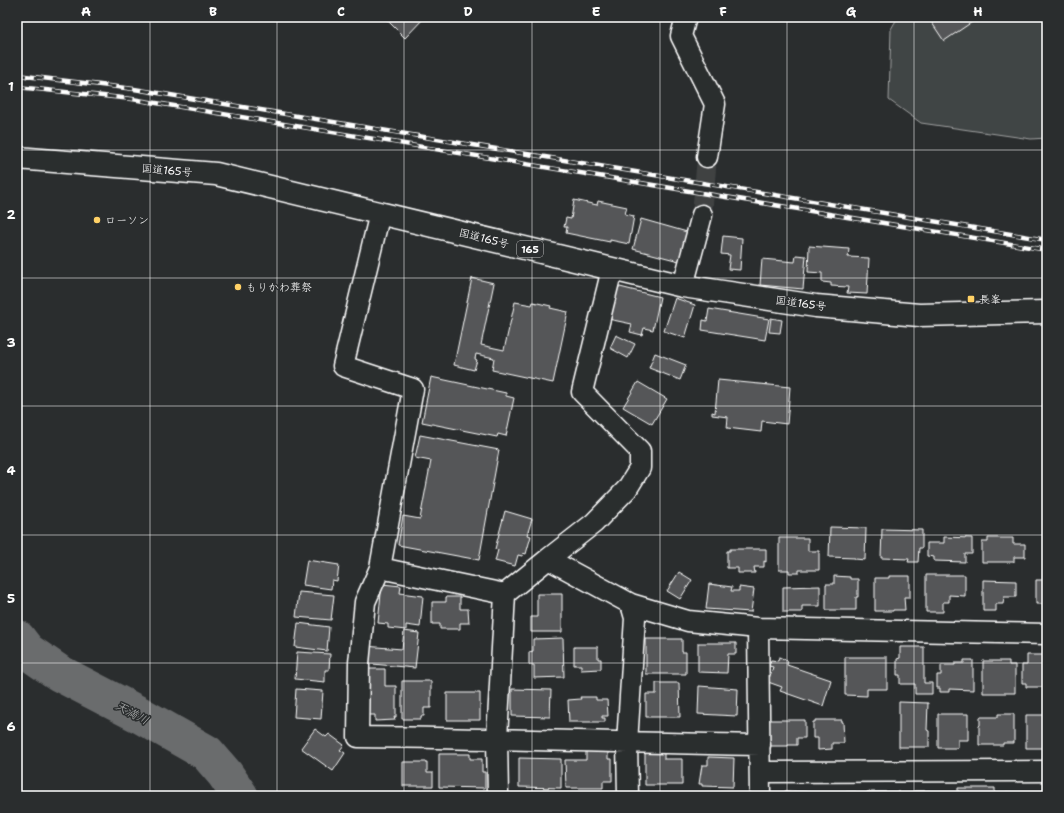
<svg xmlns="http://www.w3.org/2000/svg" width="1064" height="813" font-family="'Shantell Sans','Klee One',sans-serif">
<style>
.green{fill:#414445;stroke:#a0a2a2}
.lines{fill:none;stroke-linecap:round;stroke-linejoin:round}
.river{stroke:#6a6c6d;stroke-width:37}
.building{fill:#555758;stroke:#fff}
.minor-tunnel{stroke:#3f4243;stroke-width:20;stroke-dasharray:20 10;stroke-linecap:butt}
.minor-casing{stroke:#fff;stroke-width:23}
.highway-casing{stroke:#fff;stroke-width:25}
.minor{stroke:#2a2d2e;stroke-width:20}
.highway{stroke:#2a2d2e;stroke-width:22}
.rail-casing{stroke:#fff;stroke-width:4.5}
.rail{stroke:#2a2d2e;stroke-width:3;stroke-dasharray:9;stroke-linecap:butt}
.grid{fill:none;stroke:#fff;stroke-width:1;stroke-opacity:0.55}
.poi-dot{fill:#ffd166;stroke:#2a2d2e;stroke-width:1.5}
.labels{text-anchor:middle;stroke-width:3;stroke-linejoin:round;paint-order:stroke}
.shield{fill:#2a2d2e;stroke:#bfc0c0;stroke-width:1}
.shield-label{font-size:10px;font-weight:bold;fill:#fff}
.street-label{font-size:11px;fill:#fff;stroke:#2a2d2e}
.poi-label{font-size:11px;fill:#fff;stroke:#2a2d2e;text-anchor:start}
.water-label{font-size:12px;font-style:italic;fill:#b4b6b6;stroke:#2a2d2e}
.neatline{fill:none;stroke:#fff;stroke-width:1.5}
.grid-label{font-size:13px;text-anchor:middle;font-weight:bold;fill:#fff}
</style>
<rect width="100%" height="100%" fill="#2a2d2e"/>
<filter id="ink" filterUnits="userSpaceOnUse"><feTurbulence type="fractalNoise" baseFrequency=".025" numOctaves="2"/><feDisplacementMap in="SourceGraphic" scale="8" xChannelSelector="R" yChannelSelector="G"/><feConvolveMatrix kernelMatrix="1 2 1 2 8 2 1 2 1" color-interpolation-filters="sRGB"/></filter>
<g filter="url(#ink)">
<path class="green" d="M898 17H1047V138L1031 139 921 123 889 100 891 29Z"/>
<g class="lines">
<path class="river" d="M17 638 27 651 59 673 140 715 207 753 225 774 240 796"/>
</g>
<path class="building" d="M384 17H425L405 38Z
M928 17H973L975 20 944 41Z
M574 200 597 205 598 201 627 207 625 214 634 216 629 244 610 240V242L566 233 567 227H564L566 218 571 219Z
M641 219 687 232 679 261 633 249Z
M723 236 742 238 740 270 728 269 730 255 721 254Z
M809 246 849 249 848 257 869 258 867 294 847 293 848 287 831 286V283L822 282V273L808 272Z
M796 255 806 256 803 289 760 285 762 259 795 262Z
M472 278 494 283 481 345 504 350 515 302 532 305 533 302 551 306 550 308 568 312 553 383 492 370 494 358 476 354 475 359 477 360 474 370 454 365Z
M616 286 660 297 653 330 644 328 642 335 630 332 632 324 608 319Z
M675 298 695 305 685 338 664 331Z
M709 309 769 319 765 340 702 330 703 320 707 321Z
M771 318 782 320 780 333 769 332Z
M616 335 635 344 628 358 610 348Z
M655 353 686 365 680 380 649 368Z
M431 377 506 393V396L514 398 506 436 498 434 497 437 422 422Z
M718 380 790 387 787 424 762 421 761 432 727 428 728 417 712 415V412L715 413Z
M638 382 667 399 652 424 623 407Z
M420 435 499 450 479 560 398 545 403 516 420 519 431 461 415 458Z
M505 511 532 519 527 535 531 536 526 554 523 553 522 556 518 555 515 566 495 561 498 550 495 549Z
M830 527 866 528 865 560 855 559V558L829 557Z
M882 529 922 530V548H919L918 562H908L909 559 881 558Z
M944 537 972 538V554H965V562L934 561V557L927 556V543H944Z
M779 538H808V551H819V570H799V573H789V570H779Z
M988 538H1013V544H1025V557H1014V562H982V542H988Z
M730 549H766V562L764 561V567H754L755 573H738V568H727V551H730Z
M307 560 339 565 337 581 332 580 331 589 303 585Z
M679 572 692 580 680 599 667 591Z
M926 575H965V596L949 595V602H943V612H926Z
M834 576 850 577V579H858V597H856V610H826V584H834Z
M889 576H910V597H904L905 610H893V611H875V578H889Z
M983 580 1016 581V597H1004L1003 604H996V611H983Z
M1036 580H1047V607H1044V604H1036Z
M382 584 401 586 400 593 423 596 420 627 406 625V630L388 628V624L378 623Z
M709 584 732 587 731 591H739V587L754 589 751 612 706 609Z
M820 586V606H802V612H783V587Z
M299 592 334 595 331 620 296 617Z
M537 594H562V632H531V617H537Z
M446 597H460V609H468L469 623H460V629H440V624H432V602H446Z
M298 623 329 627 327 651 295 647Z
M404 631 419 633 415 668 362 663 364 646 402 649Z
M563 638 564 677 534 678V665H529V652L533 651V639Z
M646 639H682V652H686V674H646Z
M698 643H736V654H728L727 673 698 672Z
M574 647H598V659H601V669L581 670V665H574Z
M900 647H924V683H932V694H915V684H900V675H897V659L900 658Z
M297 652 330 654 329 670H325V682L295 679Z
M1027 655H1047V687H1026V683H1022V665H1027Z
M779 657 788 661 787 665 831 680 823 706 780 691 782 687 768 682 773 667 769 666 771 660 778 661Z
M845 657H887V689H867V696L845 695Z
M964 660H973V690L949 689V692H940V688H937V675H941V665H955V663H964Z
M983 661H1009V665H1015V693H983Z
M361 669H385V686H396V717H394L395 720 375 721V715H362Z
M402 681H431V708H424V716H421V719H402Z
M656 683H679L680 717H646V694H656Z
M699 686 738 689 737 716 698 714Z
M296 689 323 691 321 719 294 717Z
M512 689 551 690 550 717 512 716Z
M447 693H480V720H447Z
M580 697H596V700H607L608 716H602V718H605V722H569L568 700 581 699Z
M899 702 928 703 927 730 929 731V747H899Z
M938 714H968V740H958V748H938Z
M998 714H1014V743H1003V745H979V726L980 725V717H998Z
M1026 715H1045V748H1026Z
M768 720H805V738H797V745H788V746H768Z
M815 720H842V722H843L844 743H832V749L818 750V738H813V722H815Z
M315 729 326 737 329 734 344 745 340 750 345 753 333 771 301 748Z
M586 746 608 751V759H612V781H603V788H566L565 760H586Z
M645 748H664V759H682V785H645Z
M439 754H470V759H482V772H485V788L439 787Z
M708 757 734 758 733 787 702 786V784H699L702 765H708Z
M519 758 561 759V788L519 787Z
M403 762H427V773H433V786H403Z
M958 788H995V796H958Z
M785 791 809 792V796H785Z
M914 791H930L929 794H950V796H914Z
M840 792H856V796H828V794H840Z
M867 792H899V795L904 796H867Z
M1006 792 1020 793V795L1035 796H1006Z"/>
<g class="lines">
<path class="minor-tunnel" d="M702 215 707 157"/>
<defs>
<path id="minor" d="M686 17 681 36 715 104 707 157
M380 213 343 366 413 389 380 568
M612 269 582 392 640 451V468L627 489 594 523 548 559 631 604
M683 286 702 215
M505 594 380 568 365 602 359 663 358 737C492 738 626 743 760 745
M758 628 760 796
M760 772 1047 771
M498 796 497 738 505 594 548 559
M628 796 627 743 635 618 631 604 688 621 758 628 1047 634"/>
<path id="highway" d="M17 158 216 174 683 286 816 306 919 315 1047 312"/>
</defs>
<use href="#minor" class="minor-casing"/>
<use href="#highway" class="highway-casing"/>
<use href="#minor" class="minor"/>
<use href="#highway" class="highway"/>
<defs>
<path id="rail" d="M17 75 134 89 1047 240
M17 87 132 99 1047 250"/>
</defs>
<use href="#rail" class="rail-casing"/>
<use href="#rail" class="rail"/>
</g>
</g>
<path class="grid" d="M150 17V796M277 17V796M404 17V796M532 17V796M660 17V796M787 17V796M914 17V796M17 150H1047M17 278H1047M17 406H1047M17 535H1047M17 663H1047"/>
<g class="poi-dot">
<circle cx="97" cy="220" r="4"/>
<circle cx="238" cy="287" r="4"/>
<rect x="967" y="295" width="8" height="8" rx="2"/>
</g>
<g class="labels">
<rect class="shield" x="517" y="241" width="26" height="16" rx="3"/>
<g class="shield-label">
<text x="530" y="253">165</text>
</g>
<g class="street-label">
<text transform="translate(167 170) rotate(5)" y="4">国道165号</text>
<text transform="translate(484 238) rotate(14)" y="4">国道165号</text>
<text transform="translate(801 303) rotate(8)" y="4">国道165号</text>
</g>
<g class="poi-label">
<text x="105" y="224">ローソン</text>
<text x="246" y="291">もりかわ葬祭</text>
<text x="979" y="303">長峯</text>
</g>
<g class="water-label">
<text transform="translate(132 713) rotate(28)" y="4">天満川</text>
</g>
</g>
<rect width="1064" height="813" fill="none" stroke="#2a2d2e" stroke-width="44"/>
<rect x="22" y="22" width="1020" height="769" class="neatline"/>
<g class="grid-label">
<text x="86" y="16">A</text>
<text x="213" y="16">B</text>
<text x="341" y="16">C</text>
<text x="468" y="16">D</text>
<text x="596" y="16">E</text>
<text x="723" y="16">F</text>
<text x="851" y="16">G</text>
<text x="978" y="16">H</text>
<text x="11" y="91">1</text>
<text x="11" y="219">2</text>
<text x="11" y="347">3</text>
<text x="11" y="475">4</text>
<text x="11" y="603">5</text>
<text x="11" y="731">6</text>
</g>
</svg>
